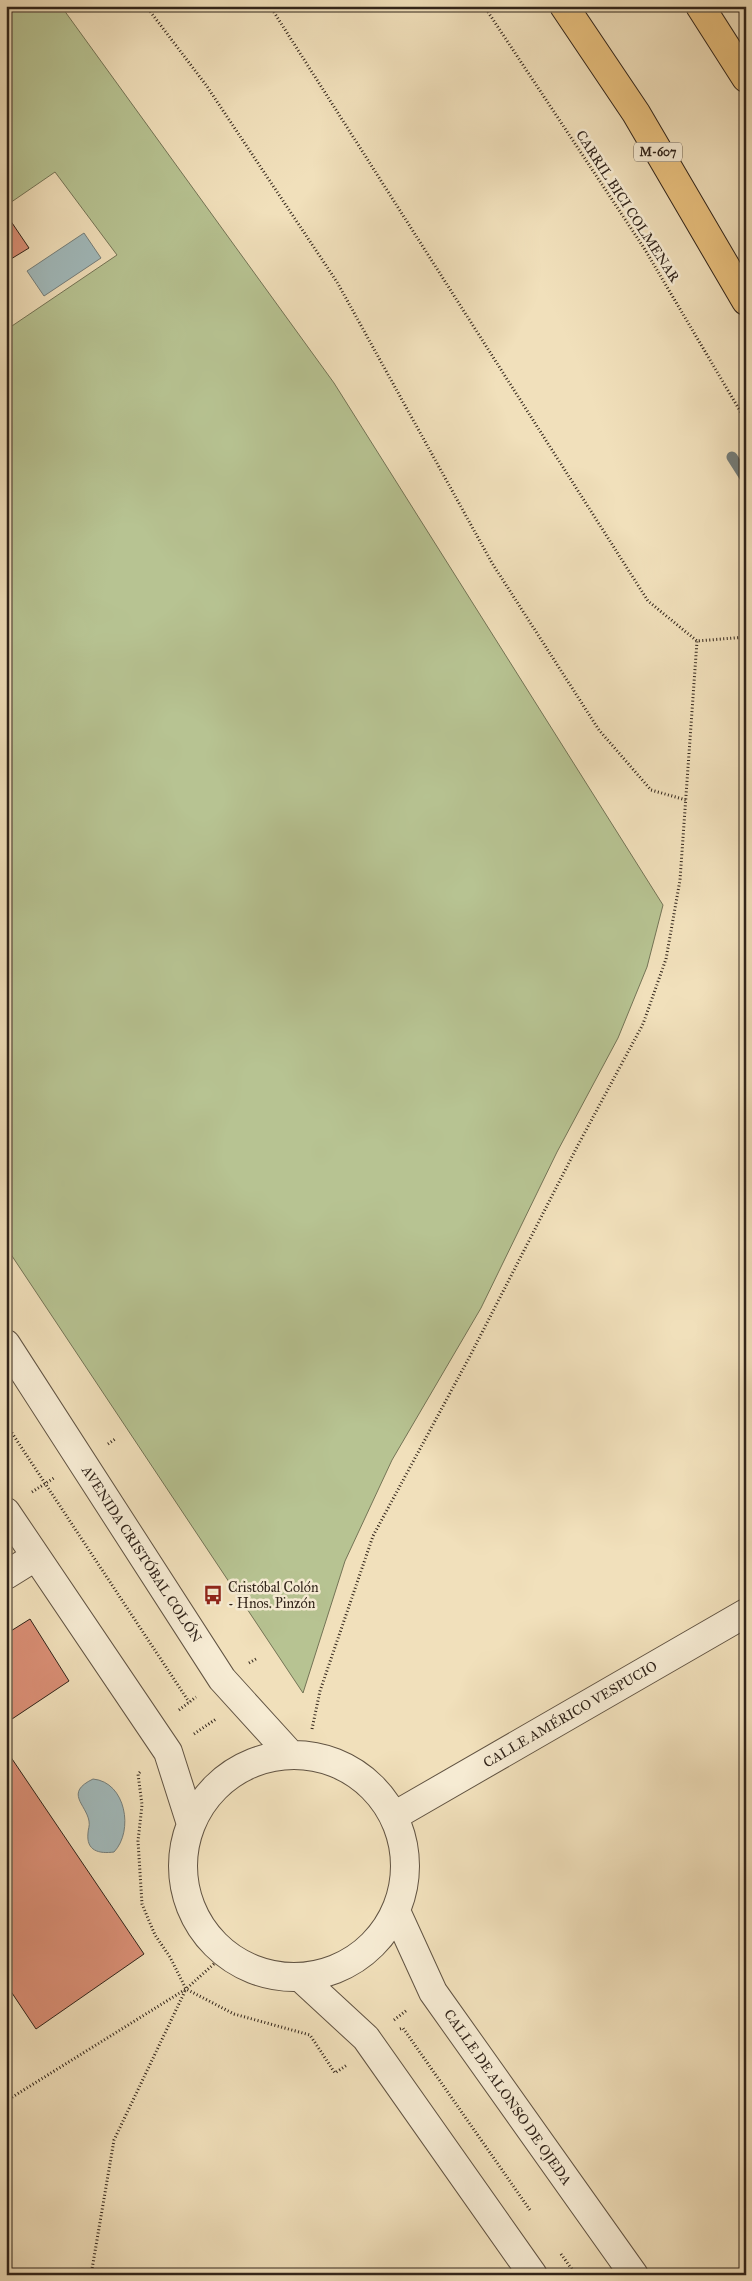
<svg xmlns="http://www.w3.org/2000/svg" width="752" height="2281" font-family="'IM FELL Great Primer',serif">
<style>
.green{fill:#b7c392;stroke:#747456}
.water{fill:#a1babc;stroke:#747e7b}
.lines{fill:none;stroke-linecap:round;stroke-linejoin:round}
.stream{stroke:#747e7b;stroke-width:11}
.building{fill:#db9077;stroke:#31241a}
.street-casing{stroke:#615342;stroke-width:30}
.highway-casing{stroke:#31241a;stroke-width:30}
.path{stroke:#31241a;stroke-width:3;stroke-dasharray:1 2.5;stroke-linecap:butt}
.street{stroke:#f6ebd3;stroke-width:28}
.highway{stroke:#e8c07e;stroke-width:28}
.labels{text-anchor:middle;stroke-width:5;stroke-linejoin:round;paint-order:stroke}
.shield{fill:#f6ebd3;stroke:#6c6052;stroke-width:1}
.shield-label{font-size:12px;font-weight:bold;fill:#31241a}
.street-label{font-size:14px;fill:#31241a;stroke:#f6ebd3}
.poi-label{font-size:14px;fill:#31241a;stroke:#f6ebd3;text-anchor:start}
</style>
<rect width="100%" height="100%" fill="#f1e0bb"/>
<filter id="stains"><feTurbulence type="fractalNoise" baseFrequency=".004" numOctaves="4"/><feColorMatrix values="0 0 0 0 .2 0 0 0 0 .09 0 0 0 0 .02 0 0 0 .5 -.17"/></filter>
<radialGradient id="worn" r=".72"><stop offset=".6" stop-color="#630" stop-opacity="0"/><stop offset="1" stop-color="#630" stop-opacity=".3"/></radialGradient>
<path class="green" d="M6 6H61L334 383 663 905 647 967 618 1038 557 1152 481 1308 392 1460 345 1561 303 1693 6 1247V330L117 255 55 172 7 205 6 204Z"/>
<path class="water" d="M84 233 101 258 44 296 27 271Z
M93 1779C126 1782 134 1831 114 1852 99 1854 86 1851 88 1833 88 1829 90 1826 89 1821 86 1804 64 1793 93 1779Z"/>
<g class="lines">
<path class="stream" d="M732 457 746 479"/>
</g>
<path class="building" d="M6 214 29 248 6 262Z
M30 1619 69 1681 6 1723V1634Z
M6 1750 144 1954 36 2029 6 1984Z"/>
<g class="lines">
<defs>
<path id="street" d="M6 1344 222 1679 291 1755
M6 1512 168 1752 191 1824
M6 1575 35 1557
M183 1866a111 111 0 1 1 222 0a111 111 0 1 1-222 0Z
M394 1816 746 1613
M396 1911 433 1992 634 2275
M301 1978 366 2038 533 2275"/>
<path id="highway" d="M564 6 636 113 746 301
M700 6 746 78"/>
</defs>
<use href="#street" class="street-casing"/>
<use href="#highway" class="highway-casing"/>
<path class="path" d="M146 6 206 85 337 282 492 563 599 730 651 790 686 800
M270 6 648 601 697 641 746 637
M484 6 644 248 746 421
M6 1424 189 1702
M108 1444 115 1439
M32 1492 54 1478
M249 1663 256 1659
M179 1710 196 1697
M312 1729 320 1691 373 1536 470 1356 577 1147 643 1024 666 959 680 880 697 641
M194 1734 216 1719
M140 1772 138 1774 142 1805 138 1841 142 1904 155 1935 170 1957 186 1989 234 2014 310 2035 335 2073 347 2065
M394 2020 407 2010
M400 2029 403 2028 530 2210
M6 2101 186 1989 225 1954
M561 2254 576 2275
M91 2275 114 2140 186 1989"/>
<use href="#street" class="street"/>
<use href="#highway" class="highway"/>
</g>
<defs>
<symbol id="bus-bare" viewBox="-9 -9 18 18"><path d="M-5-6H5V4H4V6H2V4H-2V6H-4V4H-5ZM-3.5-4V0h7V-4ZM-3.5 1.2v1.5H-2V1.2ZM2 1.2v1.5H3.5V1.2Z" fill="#8f2418" stroke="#f6ebd3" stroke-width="2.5" paint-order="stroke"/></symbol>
</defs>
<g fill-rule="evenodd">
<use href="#bus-bare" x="199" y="1581" width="28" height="28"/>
</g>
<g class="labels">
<rect class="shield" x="634" y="142.5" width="48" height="19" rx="4"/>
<g class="shield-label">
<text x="658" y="156">M-607</text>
</g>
<g class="street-label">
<text transform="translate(628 206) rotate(57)" y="5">CARRIL BICI COLMENAR</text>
<text transform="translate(142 1554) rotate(57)" y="5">AVENIDA CRISTÓBAL COLÓN</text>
<text transform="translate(570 1714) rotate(-30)" y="5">CALLE AMÉRICO VESPUCIO</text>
<text transform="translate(508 2097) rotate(55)" y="5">CALLE DE ALONSO DE OJEDA</text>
</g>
<g class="poi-label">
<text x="228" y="1592">Cristóbal Colón<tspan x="228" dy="16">- Hnos. Pinzón</tspan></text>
</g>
</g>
<rect width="752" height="2281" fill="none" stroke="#f1e0bb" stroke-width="25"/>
<rect x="8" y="8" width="737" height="2266" fill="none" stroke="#31241a" stroke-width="2.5"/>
<rect x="12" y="12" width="727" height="2256" fill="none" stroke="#31241a"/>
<rect width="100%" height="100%" filter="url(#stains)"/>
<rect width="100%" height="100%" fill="url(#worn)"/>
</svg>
